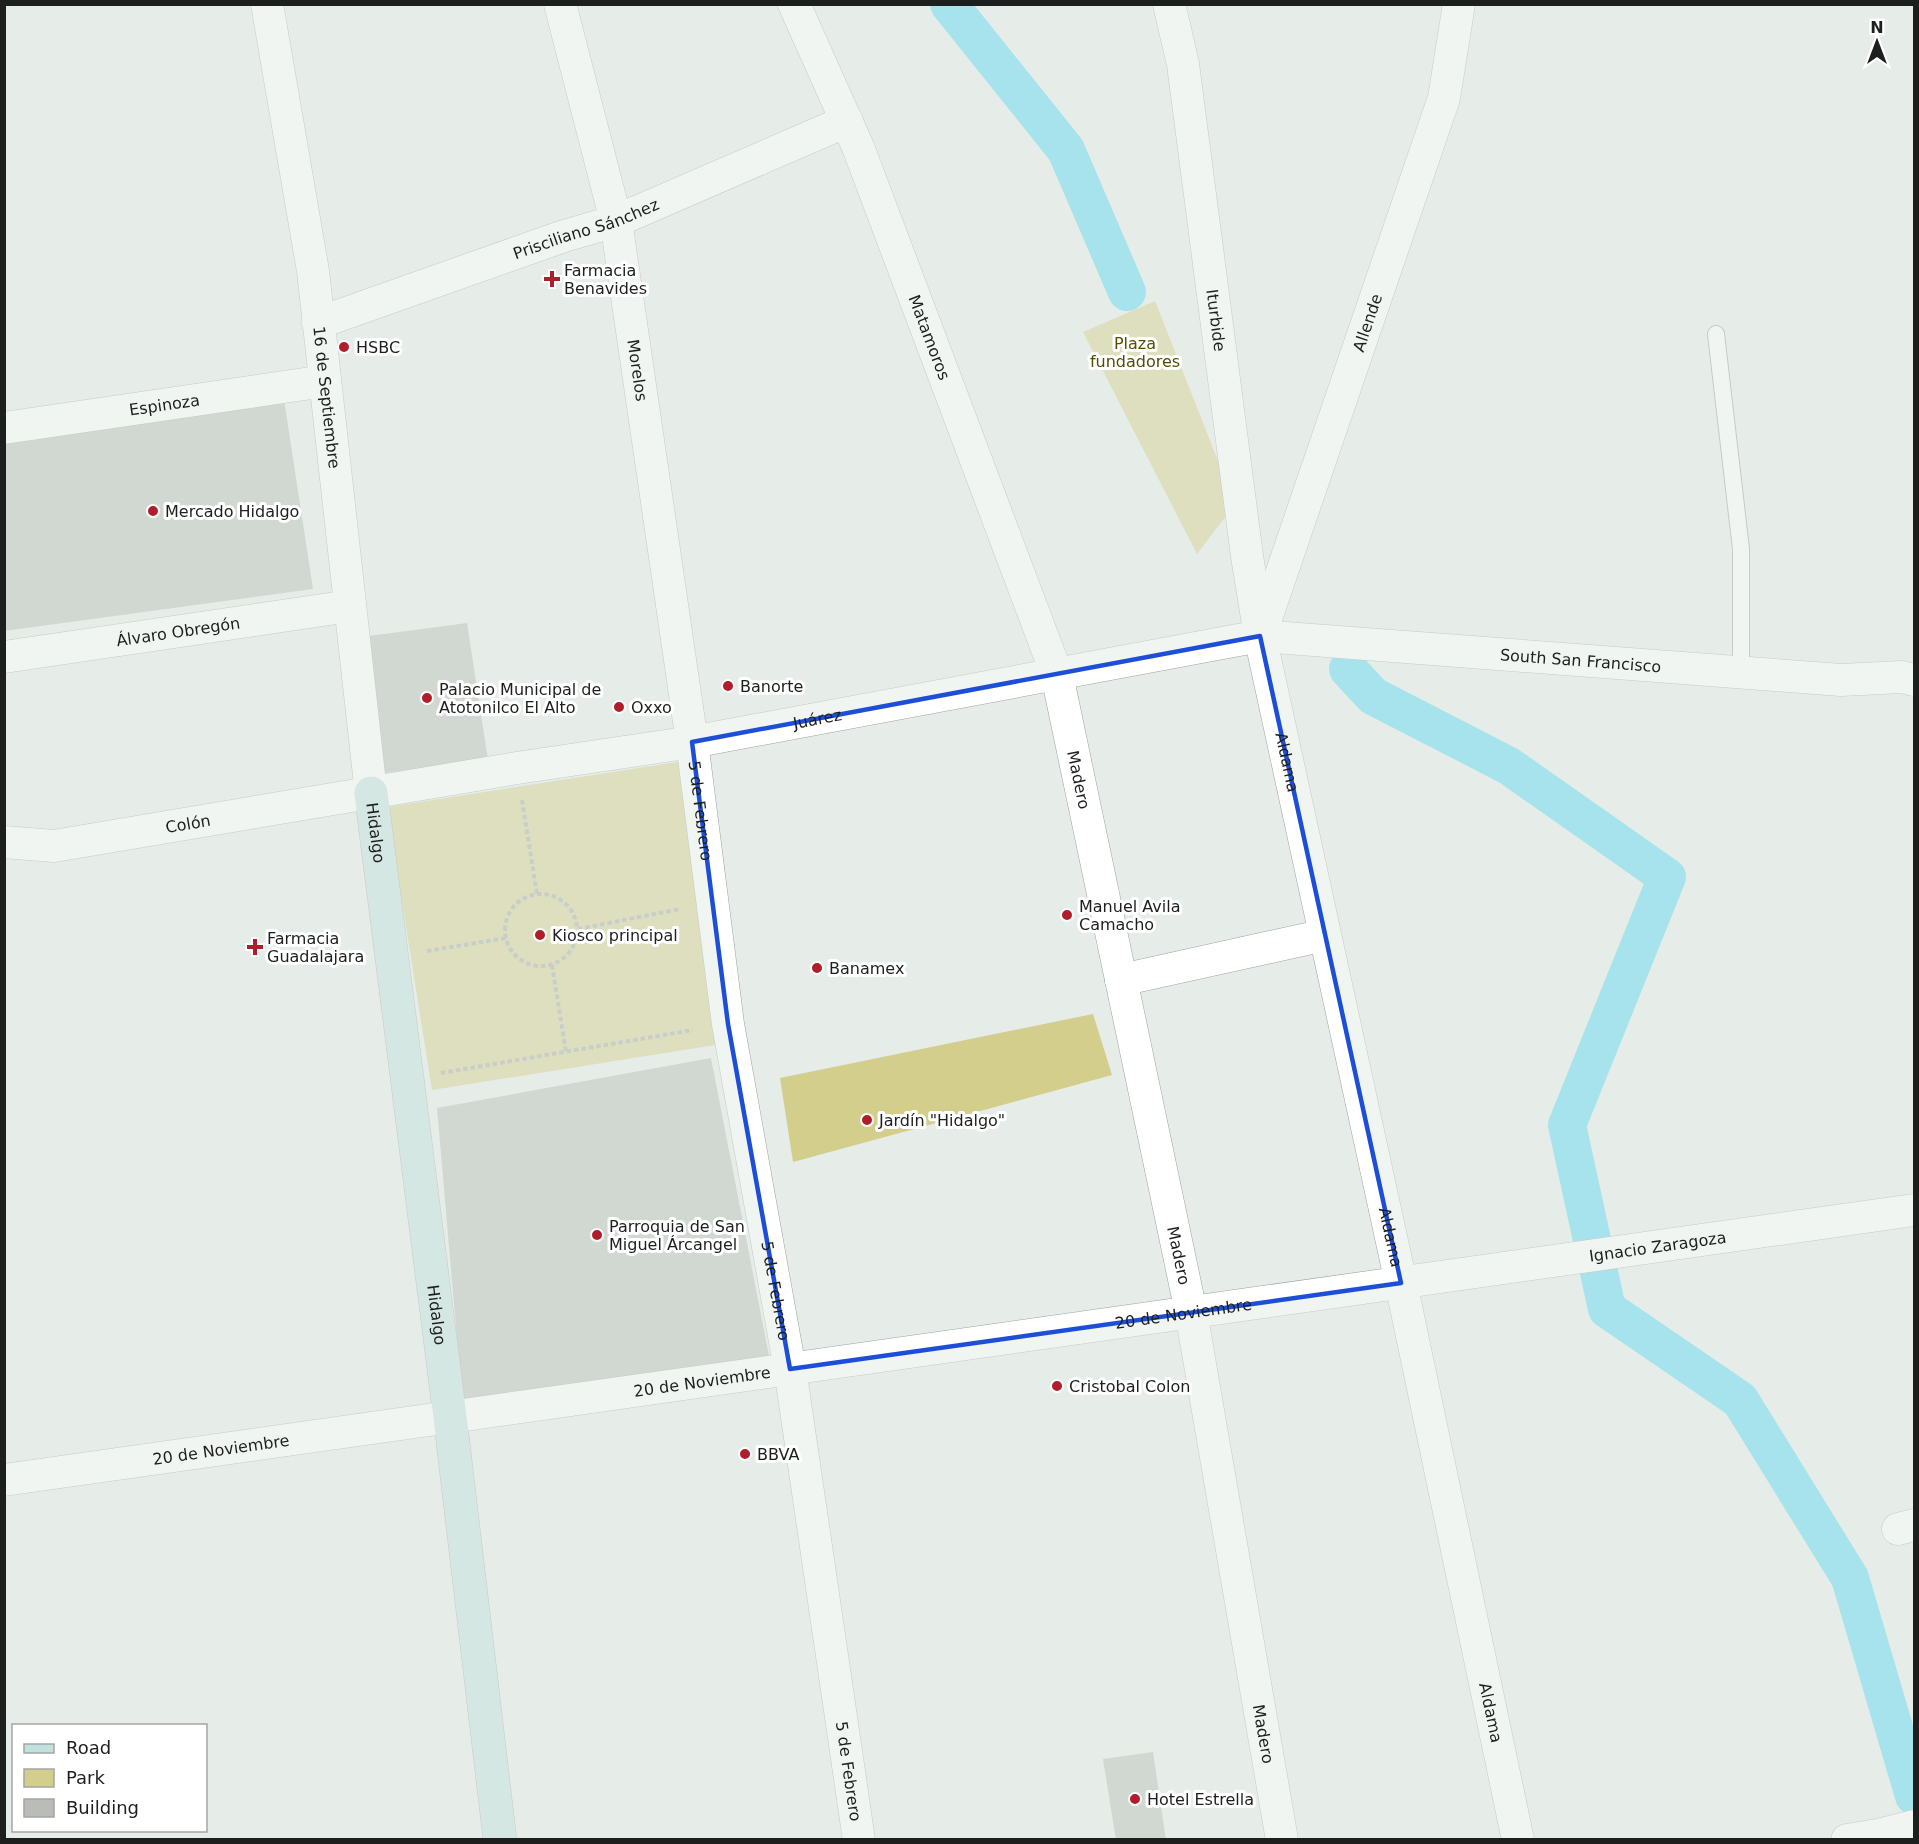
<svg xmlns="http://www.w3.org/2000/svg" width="1919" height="1844" font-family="'DejaVu Sans',sans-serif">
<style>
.green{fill:#d3ce8c}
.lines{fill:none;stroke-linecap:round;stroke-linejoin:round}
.canal{stroke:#5cd8f1;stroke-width:38}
.building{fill:#b9bcb7}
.lane-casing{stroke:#9da39f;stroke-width:18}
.street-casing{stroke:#9da39f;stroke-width:33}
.secondary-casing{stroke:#9da39f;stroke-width:34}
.path{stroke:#a4a8a5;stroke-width:4;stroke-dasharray:4.5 3;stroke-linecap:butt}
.lane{stroke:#fff;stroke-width:16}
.street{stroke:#fff;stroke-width:32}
.secondary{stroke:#c0e1de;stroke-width:33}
.marked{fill:none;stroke:#1d4ed8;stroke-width:4.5;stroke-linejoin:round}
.poi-dot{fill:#b01e2b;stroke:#fff;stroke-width:2}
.labels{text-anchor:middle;stroke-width:6;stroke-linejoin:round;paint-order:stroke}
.street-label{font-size:16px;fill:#1d1f1e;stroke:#fff}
.poi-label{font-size:16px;fill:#1d1f1e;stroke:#fff;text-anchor:start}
.park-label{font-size:16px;fill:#544e03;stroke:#fff}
</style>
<rect width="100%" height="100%" fill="#e6ece8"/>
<path class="green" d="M1155 301 1235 504 1197 554 1083 332Z
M684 761 728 1043 432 1090 387 807Z
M1093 1014 1112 1075 793 1162 780 1078Z"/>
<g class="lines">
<path class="canal" d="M949 4 1066 150 1127 292
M1348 669 1373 696 1509 766 1667 877 1567 1125 1607 1309 1740 1400 1850 1578 1914 1796"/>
</g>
<path class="building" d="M283 393 313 589 4 631V433Z
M467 623 488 760 384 773 369 636Z
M711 1058 770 1361 463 1408 437 1108Z
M1153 1752 1166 1840H1116L1103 1759Z"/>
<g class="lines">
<defs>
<path id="lane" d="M1716 334 1741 549V672"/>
<g id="street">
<path id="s1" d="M267 4 313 271 371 793"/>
<path id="s2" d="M560 4 616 221 692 742 728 1024 790 1369 859 1840"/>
<path id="s3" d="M794 4 858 147 1057 675 1191 1312 1282 1840"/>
<path id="s4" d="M1169 4 1183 64 1247 556 1260 636 1401 1283 1518 1840"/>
<path id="s5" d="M318 323 564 236 616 221 847 121"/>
<path id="s6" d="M4 428 325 381"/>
<path id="s7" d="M1261 633 1444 98 1459 4"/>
<path id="s8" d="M4 657 350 606"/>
<path id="s9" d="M4 842 54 846 517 768 692 742 1260 636 1841 680 1902 677 1914 680"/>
<path d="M1121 980 1325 935"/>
<path id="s10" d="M4 1480 1914 1210"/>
<path d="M1898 1529 1914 1525"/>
<path d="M1847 1840 1878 1835 1914 1826"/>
</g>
<g id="secondary">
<path id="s11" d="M371 793 450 1417 500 1840"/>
</g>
</defs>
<use href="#lane" class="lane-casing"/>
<use href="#street" class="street-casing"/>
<use href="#secondary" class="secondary-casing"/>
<path class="path" d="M522 800 537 894
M505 930a36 36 0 1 1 72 0a36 36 0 1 1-72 0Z
M578 929 680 909
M427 951 506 938
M552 965 566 1052
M441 1073 693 1030"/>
<use href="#lane" class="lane"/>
<use href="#street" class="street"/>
<use href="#secondary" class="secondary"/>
</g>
<path d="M0 0H1919V1844H0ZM1260 636 1401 1283 790 1369 728 1024 692 742Z" fill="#e6ece8" fill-opacity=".55" fill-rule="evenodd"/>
<path class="marked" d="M1260 636 1401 1283 790 1369 728 1024 692 742Z"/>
<g class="poi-dot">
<path d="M549 270h6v6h6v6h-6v6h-6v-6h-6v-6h6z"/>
<circle cx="344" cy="347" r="6"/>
<circle cx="153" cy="511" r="6"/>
<circle cx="728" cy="686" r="6"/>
<circle cx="427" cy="698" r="6"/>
<circle cx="619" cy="707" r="6"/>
<circle cx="1067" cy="915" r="6"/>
<circle cx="540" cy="935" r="6"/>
<path d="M252 938h6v6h6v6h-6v6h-6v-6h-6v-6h6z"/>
<circle cx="817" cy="968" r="6"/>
<circle cx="867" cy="1120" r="6"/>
<circle cx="597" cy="1235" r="6"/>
<circle cx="1057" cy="1386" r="6"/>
<circle cx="745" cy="1454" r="6"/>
<circle cx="1135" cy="1799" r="6"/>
</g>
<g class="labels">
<g class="street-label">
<text dy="6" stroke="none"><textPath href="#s5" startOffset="284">Prisciliano Sánchez</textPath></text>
<text dy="6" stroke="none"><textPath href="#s4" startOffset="320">Iturbide</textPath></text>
<text dy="6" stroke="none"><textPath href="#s7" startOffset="328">Allende</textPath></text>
<text dy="6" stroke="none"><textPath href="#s3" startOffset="360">Matamoros</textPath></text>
<text dy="6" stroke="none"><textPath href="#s2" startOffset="375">Morelos</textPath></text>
<text dy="6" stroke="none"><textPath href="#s1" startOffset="398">16 de Septiembre</textPath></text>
<text dy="6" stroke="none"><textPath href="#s6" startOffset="162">Espinoza</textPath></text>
<text dy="6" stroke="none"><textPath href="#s8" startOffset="176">Álvaro Obregón</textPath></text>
<text dy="6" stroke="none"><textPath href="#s9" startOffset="1596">South San Francisco</textPath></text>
<text dy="6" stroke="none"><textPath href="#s9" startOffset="824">Juárez</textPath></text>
<text dy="6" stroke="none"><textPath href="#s4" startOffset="768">Aldama</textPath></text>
<text dy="6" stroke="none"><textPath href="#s3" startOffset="828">Madero</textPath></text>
<text dy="6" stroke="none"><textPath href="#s2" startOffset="820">5 de Febrero</textPath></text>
<text dy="6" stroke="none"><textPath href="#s9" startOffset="186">Colón</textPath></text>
<text dy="6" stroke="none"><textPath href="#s11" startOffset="40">Hidalgo</textPath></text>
<text dy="6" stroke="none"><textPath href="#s4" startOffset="1254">Aldama</textPath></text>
<text dy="6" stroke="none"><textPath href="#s10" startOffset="1670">Ignacio Zaragoza</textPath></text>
<text dy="6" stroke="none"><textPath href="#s3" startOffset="1314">Madero</textPath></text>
<text dy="6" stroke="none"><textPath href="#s2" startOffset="1306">5 de Febrero</textPath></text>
<text dy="6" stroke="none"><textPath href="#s10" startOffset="1191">20 de Noviembre</textPath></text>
<text dy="6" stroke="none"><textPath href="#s11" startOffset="526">Hidalgo</textPath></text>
<text dy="6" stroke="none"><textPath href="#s10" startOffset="705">20 de Noviembre</textPath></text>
<text dy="6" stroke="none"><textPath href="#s10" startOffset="219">20 de Noviembre</textPath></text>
<text dy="6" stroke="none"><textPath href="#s4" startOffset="1740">Aldama</textPath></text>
<text dy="6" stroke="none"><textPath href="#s3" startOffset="1800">Madero</textPath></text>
<text dy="6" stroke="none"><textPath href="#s2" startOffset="1792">5 de Febrero</textPath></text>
</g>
<g class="poi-label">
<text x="564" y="276">Farmacia<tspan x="564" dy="18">Benavides</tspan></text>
<text x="356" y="353">HSBC</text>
<text x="165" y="517">Mercado Hidalgo</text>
<text x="740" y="692">Banorte</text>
<text x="439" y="695">Palacio Municipal de<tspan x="439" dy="18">Atotonilco El Alto</tspan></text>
<text x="631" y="713">Oxxo</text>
<text x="1079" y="912">Manuel Avila<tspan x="1079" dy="18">Camacho</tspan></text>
<text x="552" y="941">Kiosco principal</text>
<text x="267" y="944">Farmacia<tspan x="267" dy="18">Guadalajara</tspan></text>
<text x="829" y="974">Banamex</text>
<text x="879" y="1126">Jardín "Hidalgo"</text>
<text x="609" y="1232">Parroquia de San<tspan x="609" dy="18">Miguel Árcangel</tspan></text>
<text x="1069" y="1392">Cristobal Colon</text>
<text x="757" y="1460">BBVA</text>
<text x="1147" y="1805">Hotel Estrella</text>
</g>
<g class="park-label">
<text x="1135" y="349">Plaza<tspan x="1135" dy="18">fundadores</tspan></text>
</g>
</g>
<rect width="1919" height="1844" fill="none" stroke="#1d1f1e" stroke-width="12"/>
<rect x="12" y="1724" width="195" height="108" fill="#ffffff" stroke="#a5a5a5" stroke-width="1.5"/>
<rect x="24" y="1744" width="30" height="9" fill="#c0e1de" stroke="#a5a5a5" stroke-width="1.5"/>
<text x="66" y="1754" font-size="18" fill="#1d1f1e">Road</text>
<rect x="24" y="1769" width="30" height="18" fill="#d3ce8c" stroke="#a5a5a5" stroke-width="1.5"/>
<text x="66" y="1784" font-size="18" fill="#1d1f1e">Park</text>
<rect x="24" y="1799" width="30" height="18" fill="#b9bcb7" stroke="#a5a5a5" stroke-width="1.5"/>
<text x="66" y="1814" font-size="18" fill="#1d1f1e">Building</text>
<g transform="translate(1877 42)" stroke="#ffffff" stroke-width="4.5" paint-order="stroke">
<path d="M0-4.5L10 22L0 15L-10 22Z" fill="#1d1f1e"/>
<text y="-9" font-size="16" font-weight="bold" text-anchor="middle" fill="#1d1f1e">N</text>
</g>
</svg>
